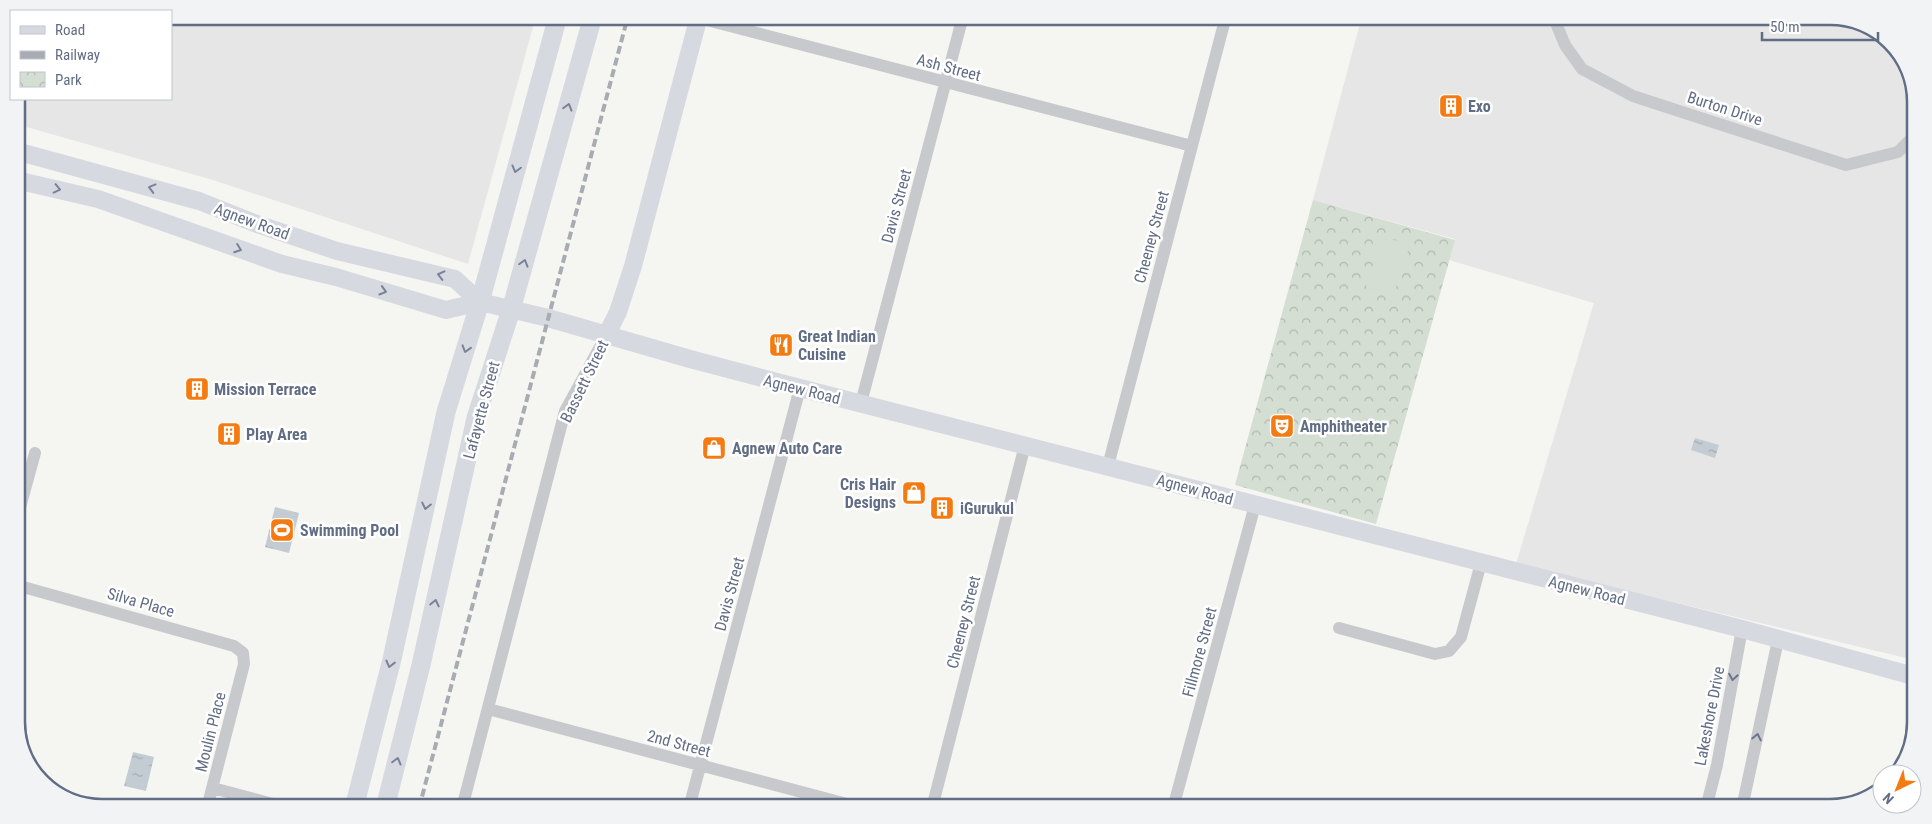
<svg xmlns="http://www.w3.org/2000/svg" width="1932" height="824" font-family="'Roboto Condensed',sans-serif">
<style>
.built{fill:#e5e6e5}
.park{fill:url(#park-crowns)}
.garden{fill:#d4ded2}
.water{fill:url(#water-ripples)}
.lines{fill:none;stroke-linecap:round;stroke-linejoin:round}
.street{stroke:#c7c9cd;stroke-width:12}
.secondary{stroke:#d6d9df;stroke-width:18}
.primary{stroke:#d6d9df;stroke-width:19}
.rail{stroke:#a8abb2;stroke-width:4;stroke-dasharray:8 4;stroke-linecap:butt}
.oneway{stroke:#788397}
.oneway2{stroke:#6b768c}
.labels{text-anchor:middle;stroke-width:5;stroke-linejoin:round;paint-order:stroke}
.street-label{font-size:16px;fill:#616d85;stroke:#fff}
.poi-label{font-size:16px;font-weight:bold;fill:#616d85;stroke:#fff;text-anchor:start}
.rim{fill:none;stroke:#616d85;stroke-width:2.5}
</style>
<defs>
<pattern id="park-crowns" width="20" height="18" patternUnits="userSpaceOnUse" patternTransform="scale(1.25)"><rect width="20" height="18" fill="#d4ded2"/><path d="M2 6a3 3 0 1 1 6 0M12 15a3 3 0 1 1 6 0" fill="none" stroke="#afb8b0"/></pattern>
<pattern id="water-ripples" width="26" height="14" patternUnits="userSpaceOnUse" patternTransform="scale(1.25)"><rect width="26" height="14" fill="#c4ccd3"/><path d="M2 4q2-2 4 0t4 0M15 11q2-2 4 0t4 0" fill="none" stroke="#a3aab1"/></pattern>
</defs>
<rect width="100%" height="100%" fill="#f5f6f1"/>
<path class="built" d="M171 16H536L468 264 213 180 16 124V99H171Z
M1362 16H1830L1862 23 1901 54 1916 97 1910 659 1516 564 1594 303 1449 260 1455 239 1313 200Z"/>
<path class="park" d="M1313 200 1455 240 1376 524 1235 485Z"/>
<path class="garden" d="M1382 236 1410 245 1393 296 1366 287Z"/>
<path class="water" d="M1695 438 1719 445 1715 458 1691 450Z
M275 507 299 513 289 553 265 547Z
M133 752 154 757 146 791 124 786Z"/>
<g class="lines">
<path class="street" d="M1553 16 1565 45 1582 69 1633 96 1682 112 1846 165 1898 152 1915 135
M699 18 1192 146
M861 403 963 16
M1108 466 1226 16
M16 522 35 453
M16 585 234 646 243 653 244 664 207 808
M1339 628 1435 654 1449 651 1461 637 1481 563
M488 709 862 808
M213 788 288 808
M462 808 565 411 607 334
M689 808 800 388
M932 808 1025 445
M1173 808 1255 505
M1706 808 1717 765 1742 629
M1742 808 1778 640"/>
<path class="secondary" d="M16 151 199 201 257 224 337 251 455 279 480 302 548 318 690 359 800 388 1742 629 1910 675
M16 180 98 199 282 264 336 277 446 310 480 302
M607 334 618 312 633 266 699 16"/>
<path class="primary" d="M354 808 392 659 446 412 480 302 558 16
M385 808 421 665 476 418 511 310 593 16"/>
<path class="rail" d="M419 808 628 16"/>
</g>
<defs><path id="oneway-chevron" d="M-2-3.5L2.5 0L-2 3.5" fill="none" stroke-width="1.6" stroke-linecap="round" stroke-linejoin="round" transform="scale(1.25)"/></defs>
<g class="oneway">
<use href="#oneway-chevron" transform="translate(568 107) rotate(-74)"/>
<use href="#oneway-chevron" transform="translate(516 169) rotate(105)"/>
<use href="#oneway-chevron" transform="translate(152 188) rotate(-165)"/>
<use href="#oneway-chevron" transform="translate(57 189) rotate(13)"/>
<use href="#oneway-chevron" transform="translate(238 249) rotate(20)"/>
<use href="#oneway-chevron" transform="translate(524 263) rotate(-74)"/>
<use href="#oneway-chevron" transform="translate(441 275) rotate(-166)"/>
<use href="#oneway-chevron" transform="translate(383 291) rotate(17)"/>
<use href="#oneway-chevron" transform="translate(466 349) rotate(107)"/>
<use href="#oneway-chevron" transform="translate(426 506) rotate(102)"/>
<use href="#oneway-chevron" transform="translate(435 603) rotate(-77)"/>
<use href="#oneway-chevron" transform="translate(390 664) rotate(104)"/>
<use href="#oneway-chevron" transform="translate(397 761) rotate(-75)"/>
</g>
<g class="oneway2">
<use href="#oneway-chevron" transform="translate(1733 677) rotate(100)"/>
<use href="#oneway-chevron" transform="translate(1757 737) rotate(-78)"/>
</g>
<defs>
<symbol id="building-square" viewBox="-11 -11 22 22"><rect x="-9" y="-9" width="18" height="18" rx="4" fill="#f47a12" stroke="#fff"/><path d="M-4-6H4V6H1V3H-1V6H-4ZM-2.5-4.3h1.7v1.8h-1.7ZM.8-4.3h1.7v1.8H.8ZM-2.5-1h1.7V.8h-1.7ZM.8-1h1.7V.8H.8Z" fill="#fff"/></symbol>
<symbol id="restaurant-square" viewBox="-11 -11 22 22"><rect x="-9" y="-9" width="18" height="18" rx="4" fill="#f47a12" stroke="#fff"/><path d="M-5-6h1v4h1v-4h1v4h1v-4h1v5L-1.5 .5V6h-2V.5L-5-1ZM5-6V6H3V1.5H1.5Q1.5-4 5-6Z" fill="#fff"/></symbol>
<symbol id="theatre-square" viewBox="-11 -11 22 22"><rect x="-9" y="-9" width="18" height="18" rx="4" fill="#f47a12" stroke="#fff"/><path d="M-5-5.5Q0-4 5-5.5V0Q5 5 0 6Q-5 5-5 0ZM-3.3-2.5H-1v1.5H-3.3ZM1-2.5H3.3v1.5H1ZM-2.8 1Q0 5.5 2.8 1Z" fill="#fff"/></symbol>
<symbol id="shop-square" viewBox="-11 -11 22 22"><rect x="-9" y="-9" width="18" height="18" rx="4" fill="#f47a12" stroke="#fff"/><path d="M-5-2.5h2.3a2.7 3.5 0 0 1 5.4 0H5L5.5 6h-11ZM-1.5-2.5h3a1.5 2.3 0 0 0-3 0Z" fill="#fff"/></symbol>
<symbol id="stadium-square" viewBox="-11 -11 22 22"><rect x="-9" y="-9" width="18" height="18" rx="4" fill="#f47a12" stroke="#fff"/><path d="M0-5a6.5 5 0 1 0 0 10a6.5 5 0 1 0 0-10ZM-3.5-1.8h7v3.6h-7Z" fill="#fff"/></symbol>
</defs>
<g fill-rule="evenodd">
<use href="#building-square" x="1437" y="92" width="28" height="28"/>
<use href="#restaurant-square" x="767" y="331" width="28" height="28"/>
<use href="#building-square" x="183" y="375" width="28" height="28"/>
<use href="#theatre-square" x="1268" y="412" width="28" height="28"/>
<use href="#building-square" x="215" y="420" width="28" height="28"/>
<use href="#shop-square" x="700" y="434" width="28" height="28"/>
<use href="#shop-square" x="900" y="479" width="28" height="28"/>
<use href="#building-square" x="928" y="494" width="28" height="28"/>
<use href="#stadium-square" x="268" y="516" width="28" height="28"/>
</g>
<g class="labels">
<g class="street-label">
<text transform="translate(949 67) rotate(15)" y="6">Ash Street</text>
<text transform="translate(1725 108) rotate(18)" y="6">Burton Drive</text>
<text transform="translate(896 206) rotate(-75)" y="6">Davis Street</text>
<text transform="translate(252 221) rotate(20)" y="6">Agnew Road</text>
<text transform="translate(1151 237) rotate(-75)" y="6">Cheeney Street</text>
<text transform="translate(584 381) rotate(-64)" y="6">Bassett Street</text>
<text transform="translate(802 389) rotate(14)" y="6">Agnew Road</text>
<text transform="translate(481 410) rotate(-75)" y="6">Lafayette Street</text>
<text transform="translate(1195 489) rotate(15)" y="6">Agnew Road</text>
<text transform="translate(1587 590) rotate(14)" y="6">Agnew Road</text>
<text transform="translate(729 594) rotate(-75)" y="6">Davis Street</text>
<text transform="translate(141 602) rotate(16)" y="6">Silva Place</text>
<text transform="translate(963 622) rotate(-76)" y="6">Cheeney Street</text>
<text transform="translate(1199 652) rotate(-75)" y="6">Fillmore Street</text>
<text transform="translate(1709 716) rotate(-79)" y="6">Lakeshore Drive</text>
<text transform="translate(210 732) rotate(-76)" y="6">Moulin Place</text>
<text transform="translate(679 743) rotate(15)" y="6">2nd Street</text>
</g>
<g class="poi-label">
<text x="1468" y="112">Exo</text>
<text x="798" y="342">Great Indian<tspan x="798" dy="18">Cuisine</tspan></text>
<text x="214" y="395">Mission Terrace</text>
<text x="1300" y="432">Amphitheater</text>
<text x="246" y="440">Play Area</text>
<text x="732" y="454">Agnew Auto Care</text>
<text x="896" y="490" text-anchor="end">Cris Hair<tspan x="896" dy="18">Designs</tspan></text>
<text x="960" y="514">iGurukul</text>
<text x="300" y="536">Swimming Pool</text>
</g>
</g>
<path d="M0 0H1932V824H0ZM102 25H1830A77 77 0 0 1 1907 102V722A77 77 0 0 1 1830 799H102A77 77 0 0 1 25 722V102A77 77 0 0 1 102 25Z" fill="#f2f3f5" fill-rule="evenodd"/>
<path class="rim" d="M102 25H1830A77 77 0 0 1 1907 102V722A77 77 0 0 1 1830 799H102A77 77 0 0 1 25 722V102A77 77 0 0 1 102 25Z"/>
<rect x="10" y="10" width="162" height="90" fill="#ffffff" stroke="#c0c5ce"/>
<rect x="20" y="26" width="25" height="8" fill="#d6d9df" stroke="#c0c5ce"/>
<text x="55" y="35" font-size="15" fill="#616d85">Road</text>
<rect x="20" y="51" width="25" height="8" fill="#a8abb2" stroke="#c0c5ce"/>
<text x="55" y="60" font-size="15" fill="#616d85">Railway</text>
<rect x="20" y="72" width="25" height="15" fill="url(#park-crowns)" stroke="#c0c5ce"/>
<text x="55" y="85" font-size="15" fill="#616d85">Park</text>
<g transform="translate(1897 789) rotate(223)"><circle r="24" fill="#ffffff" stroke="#c0c5ce"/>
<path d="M0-4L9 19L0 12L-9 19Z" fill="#f47a12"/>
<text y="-8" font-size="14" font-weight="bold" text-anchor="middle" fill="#616d85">N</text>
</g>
<path d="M1762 32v8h116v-8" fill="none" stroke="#616d85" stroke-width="2.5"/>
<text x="1770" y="32" font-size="15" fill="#616d85" stroke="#ffffff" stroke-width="4" paint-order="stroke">50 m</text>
</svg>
